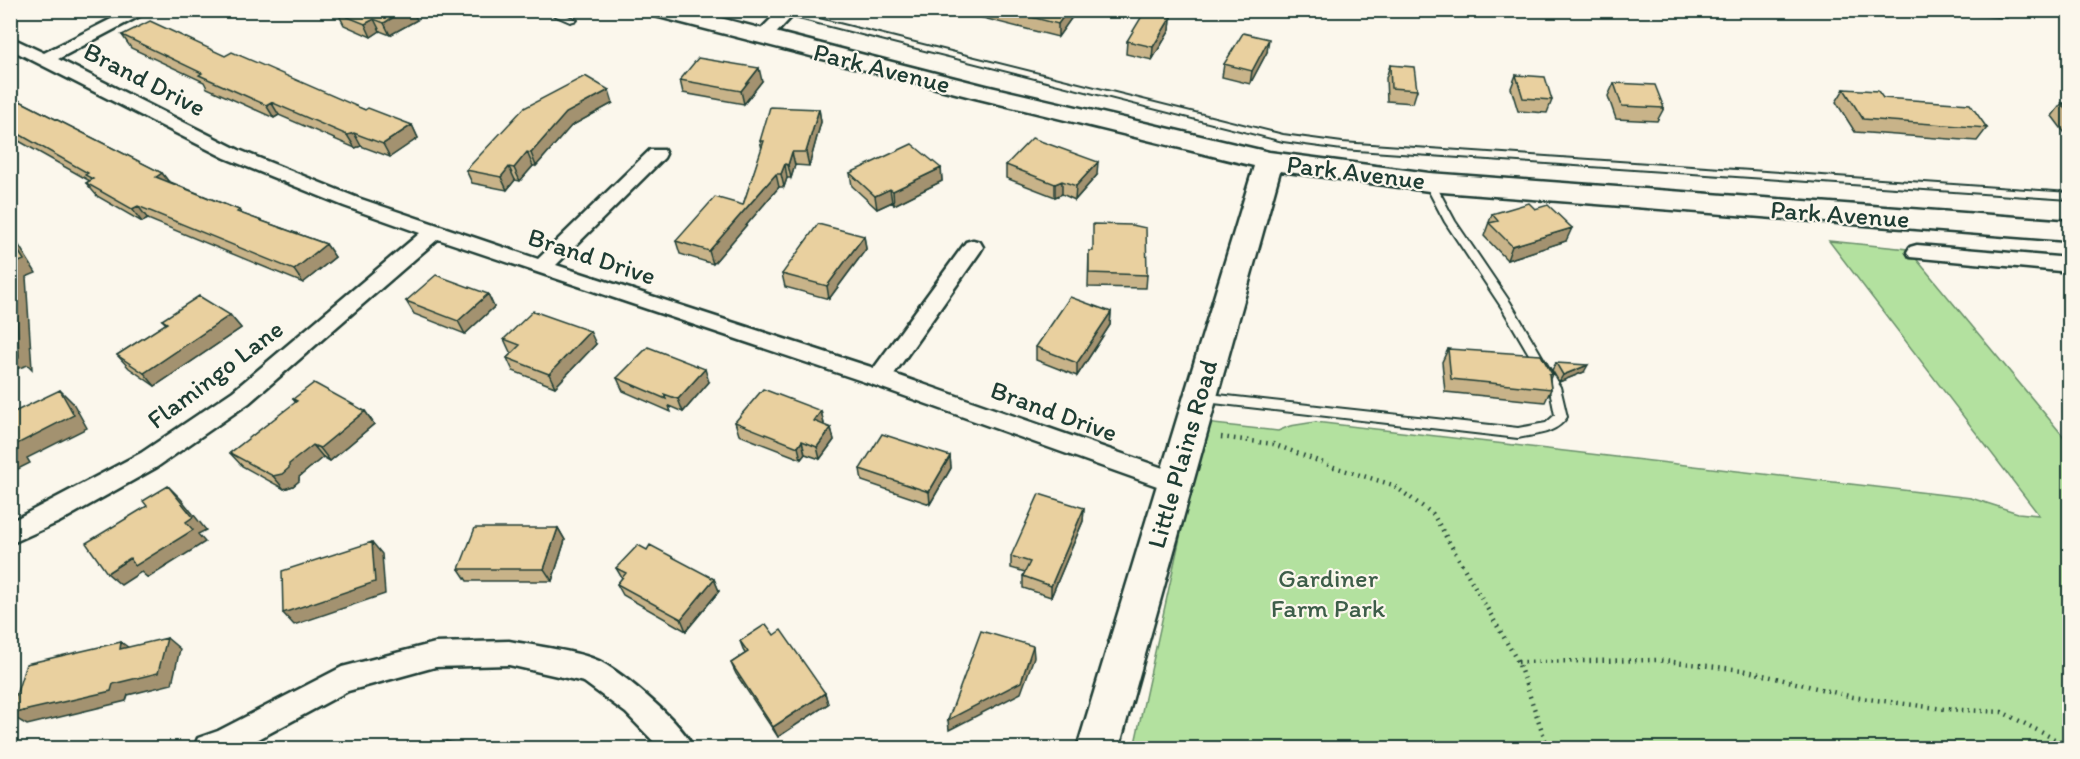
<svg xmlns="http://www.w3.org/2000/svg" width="2080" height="759" font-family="Itim,sans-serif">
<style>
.green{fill:#b3e19f;stroke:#698f6a;stroke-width:1.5}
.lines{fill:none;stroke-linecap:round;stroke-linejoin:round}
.lane-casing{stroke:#1f3d34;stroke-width:4}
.street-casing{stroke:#1f3d34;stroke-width:5}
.secondary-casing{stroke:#1f3d34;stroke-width:5}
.path{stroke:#1f3d34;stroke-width:4.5;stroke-dasharray:1.5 5;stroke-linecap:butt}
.lane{fill:#fbf7ec;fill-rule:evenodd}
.street{fill:#fbf7ec;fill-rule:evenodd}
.secondary{fill:#fbf7ec;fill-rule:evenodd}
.wall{fill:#c8b389;stroke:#1f3d34;stroke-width:1.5}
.shaded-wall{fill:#a3926f;stroke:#1f3d34;stroke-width:1.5}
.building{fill:#e9d09f;stroke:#1f3d34;stroke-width:1.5}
.labels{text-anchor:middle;stroke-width:4.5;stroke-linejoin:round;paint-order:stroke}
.street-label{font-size:26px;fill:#1f3d34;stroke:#fbf7ec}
.park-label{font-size:26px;fill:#3d5e49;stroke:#fbf7ec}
</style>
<rect width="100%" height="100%" fill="#fbf7ec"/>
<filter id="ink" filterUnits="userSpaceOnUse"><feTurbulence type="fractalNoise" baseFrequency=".0167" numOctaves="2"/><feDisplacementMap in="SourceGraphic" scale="12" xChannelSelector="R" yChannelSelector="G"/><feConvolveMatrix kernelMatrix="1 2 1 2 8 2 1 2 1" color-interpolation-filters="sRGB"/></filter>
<g filter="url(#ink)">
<path class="green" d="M1829 241 1908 249 2069 443V748H1134L1205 423 1278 431 1290 426 1315 422 1971 498 2018 513 2039 515Z"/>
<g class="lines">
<defs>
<path id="lane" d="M542 10H555L577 20 570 22Z
M767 10H783L1283 135 1342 143 2070 193V199L1342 149 1283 141Z
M1429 179 1433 180 1455 221 1510 302 1560 387 1567 417C1556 434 1536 434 1518 438L1196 401 1194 398 1196 395 1200 393 1518 428 1546 423 1555 415 1550 390 1502 308 1445 222 1424 182Z"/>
<path id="street" d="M129 10H151L58 59 239 150 358 198 538 259 650 150H664L666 154 664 158 556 265 874 368 966 242 973 240 980 242 983 247 980 252 894 374 1183 475 1186 482 1183 489 1174 492 871 384 438 239 249 403 157 467 59 522 10 544V522L141 453 233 391 420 233 344 206 225 158 10 49V37L44 53Z
M780 10H798L768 42H756L754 38 756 34Z
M1917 245 2070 258V272L1910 257 1907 252 1910 247Z
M509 641C535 646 577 651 599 661 623 673 685 725 693 748H660L626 713 584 682 509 665 435 667 348 691 242 748H194L198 738 218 731 342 667 435 643Z"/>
<path id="secondary" d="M648 10H689L986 86 1269 152 1429 173 2070 221V241L1429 191 1280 171 1119 748H1077L1254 166 975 98 651 15Z"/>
</defs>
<use href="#lane" class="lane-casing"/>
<use href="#street" class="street-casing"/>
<use href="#secondary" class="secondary-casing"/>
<path class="path" d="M1221 437 1273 444 1334 467 1393 485 1433 514 1518 662 1548 748
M1518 662 1657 660 1743 670 1853 697 1944 709 2002 712 2070 747"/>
<use href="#lane" class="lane"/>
<use href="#street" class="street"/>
<use href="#secondary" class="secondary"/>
</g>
<path class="wall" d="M975 10H1077L1058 37 975 16Z
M1968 10H2012L2007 18 1972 15Z
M338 13 417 20 390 35 380 31 371 37 344 25Z
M1171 17 1170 30 1152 60 1126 54 1127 41Z
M122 35 225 56 365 110 412 125 418 138 390 157 361 146 355 148 279 115 274 118 207 88 204 82 131 48Z
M1267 52 1250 84 1222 77 1224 64Z
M1390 65 1417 90 1413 103 1387 101 1386 78Z
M1516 75 1552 100 1547 113 1518 111 1511 88Z
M680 80 762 81 744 104 683 93Z
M1614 83 1664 108 1657 121 1616 119 1608 96Z
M1844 89 1883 98 1987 128 1977 141 1855 132 1836 102Z
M10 96 162 173 168 181 239 210 242 214 326 244 335 257 303 283 148 219 142 222 97 196 86 183 90 181 10 136Z
M613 103 571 126 536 166H533L520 181 515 180 507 190 472 183 466 170Z
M2062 103 2070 104V140L2052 116Z
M819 109 821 122 809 166 795 165 791 178H787L784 187H779L713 264 680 254 676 241 743 205 762 149 760 141Z
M1006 165 1097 175 1075 200 1062 194 1055 197 1006 178Z
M941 168 942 181 894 205 892 202 877 209 852 186 850 173Z
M1535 209 1566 241 1507 260 1484 236 1492 214Z
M864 236 866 249 829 299 785 287 782 274Z
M1089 251 1147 275 1146 288 1088 287Z
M488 294 494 307 465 334 414 314 406 301Z
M1111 312 1110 325 1077 376 1036 360V347Z
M230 315 241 328 155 386 129 368 117 355 166 324 162 320Z
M504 339 596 344 555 387 513 371 507 358 512 353 510 352Z
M1448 349 1552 374 1550 379 1551 389 1545 402 1445 392 1442 362Z
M1556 363 1584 372 1559 382 1552 370Z
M617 378 709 382 683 412 669 406 671 412 623 391Z
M293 399 365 411 374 424 330 461 323 457 299 477V481L293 486 284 489 242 466 230 453 296 403Z
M821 411 824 424 823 425 831 428 834 440 820 459 805 454 801 459 739 435 735 422Z
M950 456 951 468 930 504 862 481 860 469Z
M1084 508 1083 521 1051 597 1023 588V576L1025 572 1011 568V556Z
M558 528 565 540 552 581H467L459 569Z
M647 550 714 579 719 591 686 631 623 595 617 584 622 578 616 568Z
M774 635 825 693 828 704 778 737 736 674 731 663 745 654 740 641Z"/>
<path class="shaded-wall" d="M405 10H412L417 20 390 35 384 23Z
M1068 10H1077L1058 37V24Z
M1171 17 1170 30 1152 60 1153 47Z
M374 19 380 31 371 37 365 24Z
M1269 39 1267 52 1250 84 1252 71Z
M759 68 762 81 744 104 741 91Z
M609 90 613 103 571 126 536 166 531 153 566 113Z
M271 102 279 115 274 118 266 105Z
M819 109 821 122 809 166 806 152Z
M412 125 418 138 390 157 383 144Z
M354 133 361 146 355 148 347 135Z
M527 152 533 166 520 181 514 168Z
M792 152 795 165 791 178 788 165Z
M1098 162 1097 175 1075 200 1076 186Z
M785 164 787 178 784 187 781 174Z
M509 167 515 180 507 190 501 177Z
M941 168 942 181 894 205 893 191Z
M162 173 172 186 156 177Z
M776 174 779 187 713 264 709 251Z
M1062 181V194L1055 197V184Z
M890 189 892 202 877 209 875 196Z
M138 206 148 219 142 222 132 209Z
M1572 228 1566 241 1507 260 1512 246Z
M10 231 36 273 26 277 32 369 28 365 10 371V354L16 352Z
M864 236 866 249 829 299 827 286Z
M326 244 335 257 303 283 294 270Z
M488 294 494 307 465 334 458 321Z
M1111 312 1110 325 1077 376V363Z
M230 315 241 328 155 386 144 373Z
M590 331 596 344 555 387 549 374Z
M1588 365 1584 372 1559 382 1563 375Z
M705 369 709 382 683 412 678 399Z
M60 390 73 403 87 428 27 458 30 463 10 473V454L13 446Z
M365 411 374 424 330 461 320 448Z
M821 411 824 424 817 434 814 421Z
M831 428 834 440 820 459 817 447Z
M802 441 805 454 801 459 798 447Z
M313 445 323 457 299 477V481L293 486 284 489 273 476Z
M950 456 951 468 930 504 929 492Z
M168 486 181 499 206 530 198 534 205 542 148 578 141 572 121 585 107 573 186 522Z
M1084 508 1083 521 1051 597V586Z
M558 528 565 540 552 581 544 569Z
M372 542 382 554 385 594 294 625 283 613Z
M714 579 719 591 686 631 681 619Z
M167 638 180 649 172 684 128 695 126 701 27 725 10 715 113 684Z
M121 642 136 653 120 649Z
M1033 646 1034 657 1021 693 949 730 948 720Z
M825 693 828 704 778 737 773 727Z"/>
<path class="building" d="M342 10H405L384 23 374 19 365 24 338 13Z
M1004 10H1068L1058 24Z
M1145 11 1171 17 1153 47 1127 41Z
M150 21 225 56 232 52 365 110 368 108 412 125 383 144 354 133 347 135 271 102 266 105 199 75 202 73 122 35Z
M1243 33 1269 39 1252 71 1224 64Z
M698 58 759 68 741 91 680 80Z
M1390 65 1414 67 1417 90 1391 88Z
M1516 75 1545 77 1552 100 1523 98Z
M585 76 609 90 566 113 531 153 527 152 514 168 509 167 501 177 466 170 524 108Z
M1614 83 1655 85 1664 108 1622 106Z
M1844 89 1878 91 1883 98 1970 104 1987 128 1863 119Z
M10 96 162 173 156 177 239 210 237 212 326 244 294 270 138 206 132 209 86 183 93 179 85 175 88 173 10 129Z
M2062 103 2070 104V113Z
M770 107 819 109 806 152H792L788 165 785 164 781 174H776L709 251 676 241 715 197 743 205 764 141H760Z
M1032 138 1098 162 1076 186 1062 181 1055 184 1006 165Z
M912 144 941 168 893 191 890 189 875 196 850 173Z
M1529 203 1535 209 1548 205 1572 228 1512 246 1489 223 1498 221 1492 214Z
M818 224 864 236 827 286 782 274Z
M1093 224 1132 225 1146 228 1147 275 1089 273V251H1093Z
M10 238 24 260 14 264 19 356 16 352 10 354Z
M436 275 488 294 458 321 406 301Z
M199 296 230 315 144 373 117 355 167 323 162 320Z
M1070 297 1111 312 1077 363 1036 347Z
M533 311 590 331 549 374 507 358 520 345 504 339Z
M648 347 705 369 678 399 664 394 666 399 617 378Z
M1448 349 1541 355 1552 374 1549 375 1551 389 1451 379Z
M1556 363 1588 365 1563 375Z
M314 383 365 411 320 448 313 445 289 464V468L282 474 273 476 230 453 297 401 293 399Z
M763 389 821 411 814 421 831 428 817 447 802 441 798 447 735 422Z
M60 390 74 415 13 446 16 451 10 454V414Z
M882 434 950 456 929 492 860 469Z
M168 486 193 517 186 522 193 530 135 566 130 558 107 573 86 543 147 506 143 501Z
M1039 494 1084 508 1051 586 1023 576 1030 562 1011 556Z
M475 528H558L544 569H459Z
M372 542 375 582 283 613 282 571Z
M638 545 647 550 650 545 714 579 681 619 617 584 626 573 616 568Z
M766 624 774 635 781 630 825 693 773 727 731 663 748 652 740 641Z
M981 631 1033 646 1021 682 948 720Z
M167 638 158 673 113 684 111 691 10 714 26 664 121 642 120 649Z
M446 741 469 748H441Z"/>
</g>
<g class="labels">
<g class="street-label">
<text transform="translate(882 68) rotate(14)" y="9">Park Avenue</text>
<text transform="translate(145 79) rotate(27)" y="9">Brand Drive</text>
<text transform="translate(1356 172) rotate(7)" y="9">Park Avenue</text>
<text transform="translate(1840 214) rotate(4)" y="9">Park Avenue</text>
<text transform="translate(592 256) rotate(18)" y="9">Brand Drive</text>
<text transform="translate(215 374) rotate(-37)" y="9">Flamingo Lane</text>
<text transform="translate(1054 411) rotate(20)" y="9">Brand Drive</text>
<text transform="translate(1182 454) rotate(-74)" y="9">Little Plains Road</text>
</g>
<g class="park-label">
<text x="1328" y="587">Gardiner<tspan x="1328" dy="30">Farm Park</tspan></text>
</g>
</g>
<rect width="2080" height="759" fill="none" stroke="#fbf7ec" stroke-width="36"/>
<rect x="18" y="18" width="2044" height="723" fill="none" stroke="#1f3d34" stroke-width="2" filter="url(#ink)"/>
</svg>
